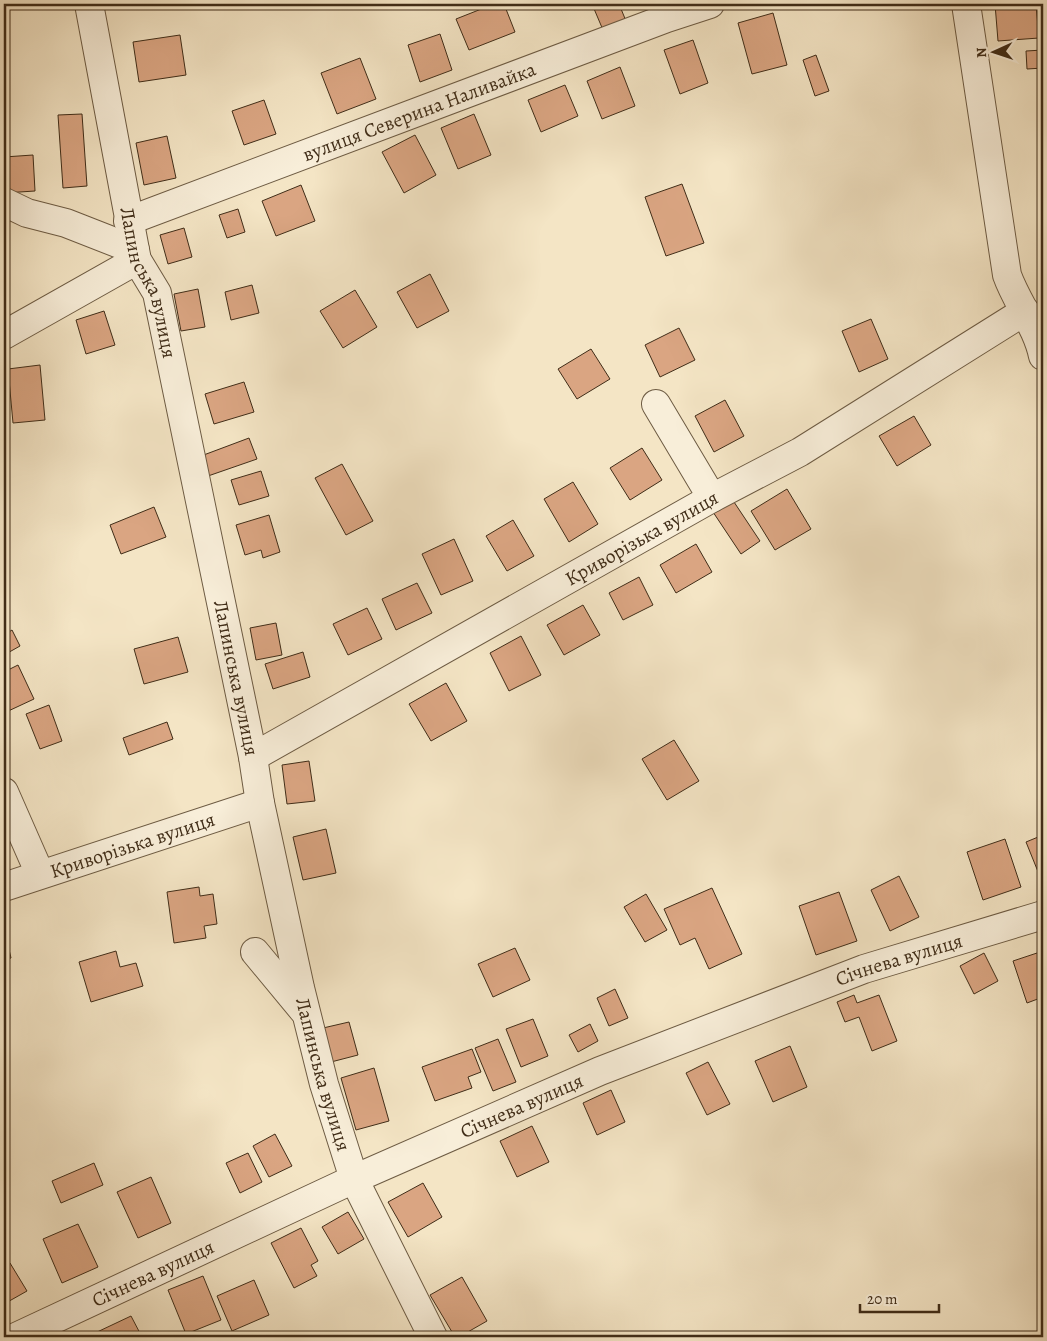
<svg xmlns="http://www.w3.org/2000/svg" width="1047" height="1341" font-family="Alegreya,serif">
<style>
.building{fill:#daa582;stroke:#402d18}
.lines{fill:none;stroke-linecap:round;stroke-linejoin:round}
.minor-casing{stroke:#6d5b43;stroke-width:30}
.minor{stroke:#f8eed9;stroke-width:28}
.labels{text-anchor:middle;stroke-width:4;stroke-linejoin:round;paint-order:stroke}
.street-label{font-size:20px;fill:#402d18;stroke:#f8eed9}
</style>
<rect width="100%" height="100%" fill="#f4e5c5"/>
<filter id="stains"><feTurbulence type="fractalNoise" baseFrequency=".004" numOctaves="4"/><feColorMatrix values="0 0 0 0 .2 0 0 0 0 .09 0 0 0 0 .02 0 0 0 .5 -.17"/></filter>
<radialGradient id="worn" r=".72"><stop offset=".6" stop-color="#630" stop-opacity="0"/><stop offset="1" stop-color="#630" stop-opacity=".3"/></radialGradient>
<path class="building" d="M494 4H504L515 32 469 50 456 19Z
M592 4H619L626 21 603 30Z
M995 4H1036L1039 38 998 41Z
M773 13 787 65 752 74 738 23Z
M440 34 452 70 420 82 408 45Z
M180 35 186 75 139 82 133 42Z
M693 40 708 83 680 94 664 50Z
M1043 50V68L1027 69 1026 51Z
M816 55 829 91 815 96 803 60Z
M360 58 376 99 337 114 321 73Z
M620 67 635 106 602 119 587 81Z
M565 85 578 116 541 132 528 100Z
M264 100 276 134 244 145 232 111Z
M82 114 87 186 63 188 58 115Z
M474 114 491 155 458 169 441 128Z
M415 135 436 175 404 193 382 152Z
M167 136 176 178 144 185 136 143Z
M33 155 35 191 4 193V157Z
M682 184 704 243 666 256 645 197Z
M301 185 315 221 276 236 262 201Z
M238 209 245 232 227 238 219 215Z
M184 228 192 257 168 264 160 235Z
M430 274 449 311 417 328 397 292Z
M252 285 259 313 231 320 225 292Z
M198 289 205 327 181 331 174 294Z
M355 290 377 327 343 348 320 311Z
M104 311 115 345 86 354 76 320Z
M871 319 888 359 859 372 842 331Z
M679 328 695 360 660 377 645 345Z
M591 349 610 379 577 399 558 369Z
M40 365 45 420 13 423 8 369Z
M244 382 254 412 214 424 205 394Z
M725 400 744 436 714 452 695 416Z
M914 416 931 445 897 466 879 436Z
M249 438 257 459 208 476 201 456Z
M642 448 662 480 630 500 610 468Z
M342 464 373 521 346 535 315 478Z
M261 471 269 496 239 505 231 480Z
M573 482 598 524 569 542 544 499Z
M787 489 811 529 775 550 751 511Z
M732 499 760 541 741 554 713 512Z
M154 507 166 537 121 554 110 525Z
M269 515 280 552 263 558 261 550 245 555 236 525Z
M513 520 534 556 507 571 486 536Z
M454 539 473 581 441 595 422 554Z
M696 544 712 572 676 593 660 565Z
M639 577 653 605 623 620 609 593Z
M417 583 432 613 396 630 382 599Z
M583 605 600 635 564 655 547 625Z
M367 608 382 639 348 655 333 624Z
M276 623 282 655 256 660 250 628Z
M12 630 20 646 4 655V635Z
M521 636 541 675 509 691 490 653Z
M178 637 188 672 144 684 134 649Z
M303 652 310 677 273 689 265 664Z
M18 665 34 699 4 713V672Z
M446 683 467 721 431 741 409 704Z
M49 705 62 741 40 749 26 714Z
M167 722 173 739 129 755 123 738Z
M674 740 699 781 667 800 642 759Z
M309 761 315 801 287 804 282 765Z
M326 829 336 873 303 880 293 837Z
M1043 835V884L1026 842Z
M1005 839 1021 887 983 900 967 852Z
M899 876 919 917 890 931 871 890Z
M199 887 200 896 213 894 217 924 204 926 206 938 174 943 167 892Z
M712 888 742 954 709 969 695 938 680 945 664 909Z
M839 892 857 941 816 955 799 906Z
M646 894 667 930 645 942 624 907Z
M4 928 11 958 4 960Z
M515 948 530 980 493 997 478 964Z
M116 951 120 967 136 963 143 986 91 1002 79 962Z
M1043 951V997L1027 1003 1013 961Z
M984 953 998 981 974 994 960 966Z
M615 989 628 1018 609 1026 597 998Z
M854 995 857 1003 879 995 897 1041 872 1051 859 1017 845 1022 837 1002Z
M533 1019 548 1056 521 1067 506 1029Z
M349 1022 358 1055 331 1062 323 1028Z
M590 1024 598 1041 578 1052 569 1035Z
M498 1039 516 1082 493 1091 475 1048Z
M790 1046 807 1087 773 1102 755 1061Z
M472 1049 481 1072 468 1077 472 1088 435 1101 422 1067Z
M708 1062 730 1104 707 1115 686 1073Z
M374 1068 389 1121 356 1130 341 1078Z
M611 1090 625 1122 597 1135 583 1103Z
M532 1126 549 1162 517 1177 500 1141Z
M275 1134 292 1166 269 1177 253 1146Z
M248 1153 262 1182 240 1193 226 1163Z
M94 1163 103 1185 61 1203 52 1181Z
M151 1177 171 1223 138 1238 117 1192Z
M423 1183 442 1217 408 1237 388 1202Z
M348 1212 364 1239 338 1254 322 1227Z
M78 1224 98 1267 62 1283 43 1239Z
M301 1228 318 1261 311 1265 317 1276 294 1288 271 1243Z
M10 1263 27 1291 4 1304V1266Z
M203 1276 221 1320 186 1334 168 1290Z
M462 1277 487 1321 459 1337H455L430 1295Z
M254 1280 269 1315 232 1331 217 1296Z
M131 1316 142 1337H97L95 1333Z
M68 1332 71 1337H57Z"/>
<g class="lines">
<defs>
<g id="minor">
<path id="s1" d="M89 4 135 250 137 260 157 293 253 757 260 803 300 988 324 1084 354 1179 433 1337"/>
<path d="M966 4 1007 275C1017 303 1037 327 1043 356"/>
<path d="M4 202 27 213 66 223 135 250"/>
<path id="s2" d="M128 221 667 18 710 4"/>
<path d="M4 335 137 260"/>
<path d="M656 404 712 498"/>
<path id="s3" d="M253 757 712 498 800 452 1025 311"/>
<path d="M4 792 40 874"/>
<path id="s4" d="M4 887 260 803"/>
<path d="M255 952 303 1010"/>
<path id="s5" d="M16 1337 354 1179 600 1071 864 969 1043 915"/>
</g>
</defs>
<use href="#minor" class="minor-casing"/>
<use href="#minor" class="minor"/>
</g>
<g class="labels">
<g class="street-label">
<text dy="7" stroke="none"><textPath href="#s2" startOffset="311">вулиця Северина Наливайка</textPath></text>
<text dy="7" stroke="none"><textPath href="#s1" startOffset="286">Лапинська вулиця</textPath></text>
<text dy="7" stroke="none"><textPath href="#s3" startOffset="446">Криворізька вулиця</textPath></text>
<text dy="7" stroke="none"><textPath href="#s1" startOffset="692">Лапинська вулиця</textPath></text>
<text dy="7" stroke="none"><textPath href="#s4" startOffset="135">Криворізька вулиця</textPath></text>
<text dy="7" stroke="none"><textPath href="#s5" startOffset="961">Січнева вулиця</textPath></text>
<text dy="7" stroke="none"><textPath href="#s1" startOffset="1098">Лапинська вулиця</textPath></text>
<text dy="7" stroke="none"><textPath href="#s5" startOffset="556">Січнева вулиця</textPath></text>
<text dy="7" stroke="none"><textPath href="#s5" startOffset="151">Січнева вулиця</textPath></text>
</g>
</g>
<rect width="1047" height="1341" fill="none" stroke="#f4e5c5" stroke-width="20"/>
<rect x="5" y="5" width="1037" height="1331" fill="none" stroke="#402d18" stroke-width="2.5"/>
<rect x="10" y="10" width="1027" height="1321" fill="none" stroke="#402d18"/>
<g transform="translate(994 52) rotate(267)" stroke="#f8eed9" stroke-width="4" paint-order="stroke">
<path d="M0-4L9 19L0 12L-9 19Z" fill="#402d18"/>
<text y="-8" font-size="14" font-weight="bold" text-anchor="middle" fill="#402d18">N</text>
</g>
<path d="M860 1304v8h79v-8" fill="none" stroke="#402d18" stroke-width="2.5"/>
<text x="867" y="1304" font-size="15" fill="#402d18" stroke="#f8eed9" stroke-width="4" paint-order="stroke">20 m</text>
<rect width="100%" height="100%" filter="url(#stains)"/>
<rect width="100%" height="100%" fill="url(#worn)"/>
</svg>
